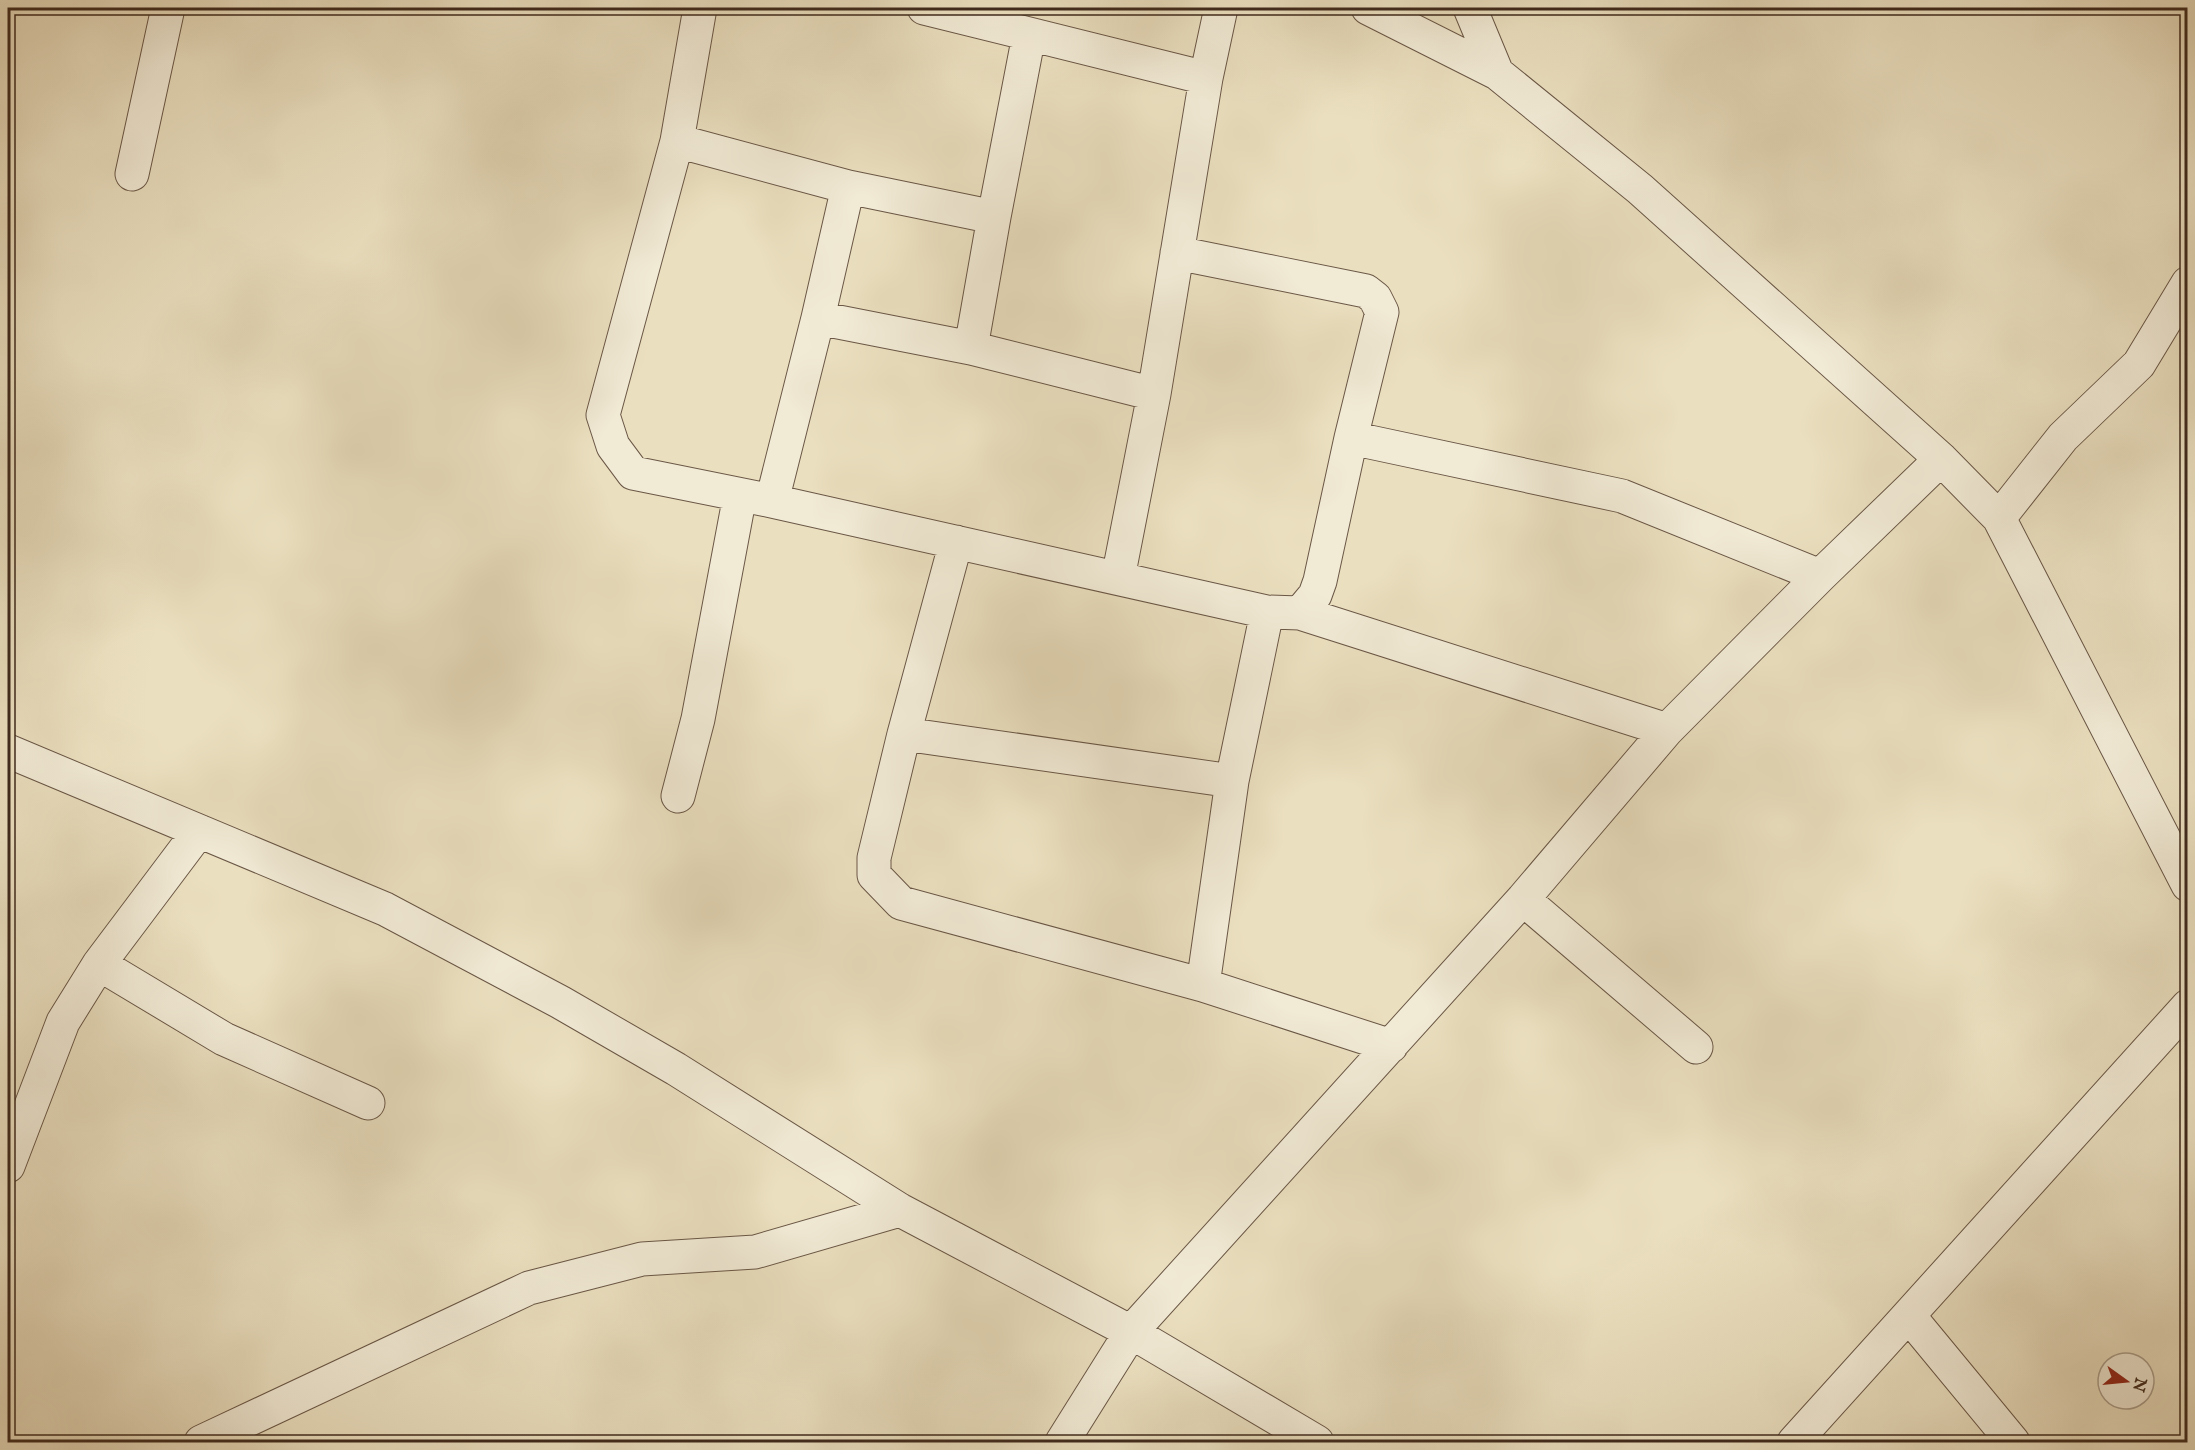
<svg xmlns="http://www.w3.org/2000/svg" width="2195" height="1450" font-family="'IM FELL English',serif">
<style>
.lines{fill:none;stroke-linecap:round;stroke-linejoin:round}
.minor-casing{stroke:#6a5746;stroke-width:35}
.minor{stroke:#f1ead5;stroke-width:33}
</style>
<rect width="100%" height="100%" fill="#eadfbf"/>
<filter id="stains"><feTurbulence type="fractalNoise" baseFrequency=".00333" numOctaves="4"/><feColorMatrix values="0 0 0 0 .2 0 0 0 0 .09 0 0 0 0 .02 0 0 0 .5 -.17"/></filter>
<radialGradient id="worn" r=".72"><stop offset=".6" stop-color="#630" stop-opacity="0"/><stop offset="1" stop-color="#630" stop-opacity=".3"/></radialGradient>
<g class="lines">
<defs>
<path id="minor" d="M700 8 677 141 603 415 613 446 633 473 772 501 1267 612 1300 613 1667 730
M924 8 1206 78
M1368 8 1497 73 1640 189 1941 459 1999 518 2188 885
M1470 8 1497 73
M677 141 848 187 994 217
M132 174 168 8
M1177 253 1366 291 1375 298 1382 312 1351 438 1320 581 1315 595 1300 613
M818 318 971 348 1154 394
M971 348 994 217 1029 35
M1351 438 1622 496 1820 576
M772 501 818 318 848 187
M1999 518 2063 437 2139 364 2188 283
M956 542 904 734 874 858V875L901 903 1203 985 1391 1046
M1118 578 1154 394 1206 78 1221 8
M904 734 1232 781
M8 751 385 909 560 1002 676 1069 900 1210 1131 1332 1317 1442
M678 796 698 719 740 495
M1523 899 1696 1047
M99 964 224 1039 368 1103
M1203 985 1232 781 1267 612
M8 1166 63 1022 99 964 199 831
M1909 1316 2013 1442
M201 1442 529 1288 642 1259 755 1252 900 1210
M1062 1442 1131 1332 1523 899 1667 730 1820 576 1941 459
M1794 1442 2188 1006"/>
</defs>
<use href="#minor" class="minor-casing"/>
<use href="#minor" class="minor"/>
</g>
<rect width="2195" height="1450" fill="none" stroke="#eadfbf" stroke-width="30"/>
<rect x="9" y="9" width="2177" height="1432" fill="none" stroke="#3f2a1d" stroke-width="3"/>
<rect x="15" y="15" width="2165" height="1420" fill="none" stroke="#3f2a1d" stroke-width="1.5"/>
<g transform="translate(2126 1381) rotate(105)"><circle r="28" fill="#f1ead5" stroke="#aa9d8b" stroke-width="1.5"/>
<path d="M0-4.5L10 22L0 15L-10 22Z" fill="#8f2418"/>
<text y="-9" font-size="16" font-weight="bold" text-anchor="middle" fill="#3f2a1d">N</text>
</g>
<rect width="100%" height="100%" filter="url(#stains)"/>
<rect width="100%" height="100%" fill="url(#worn)"/>
</svg>
